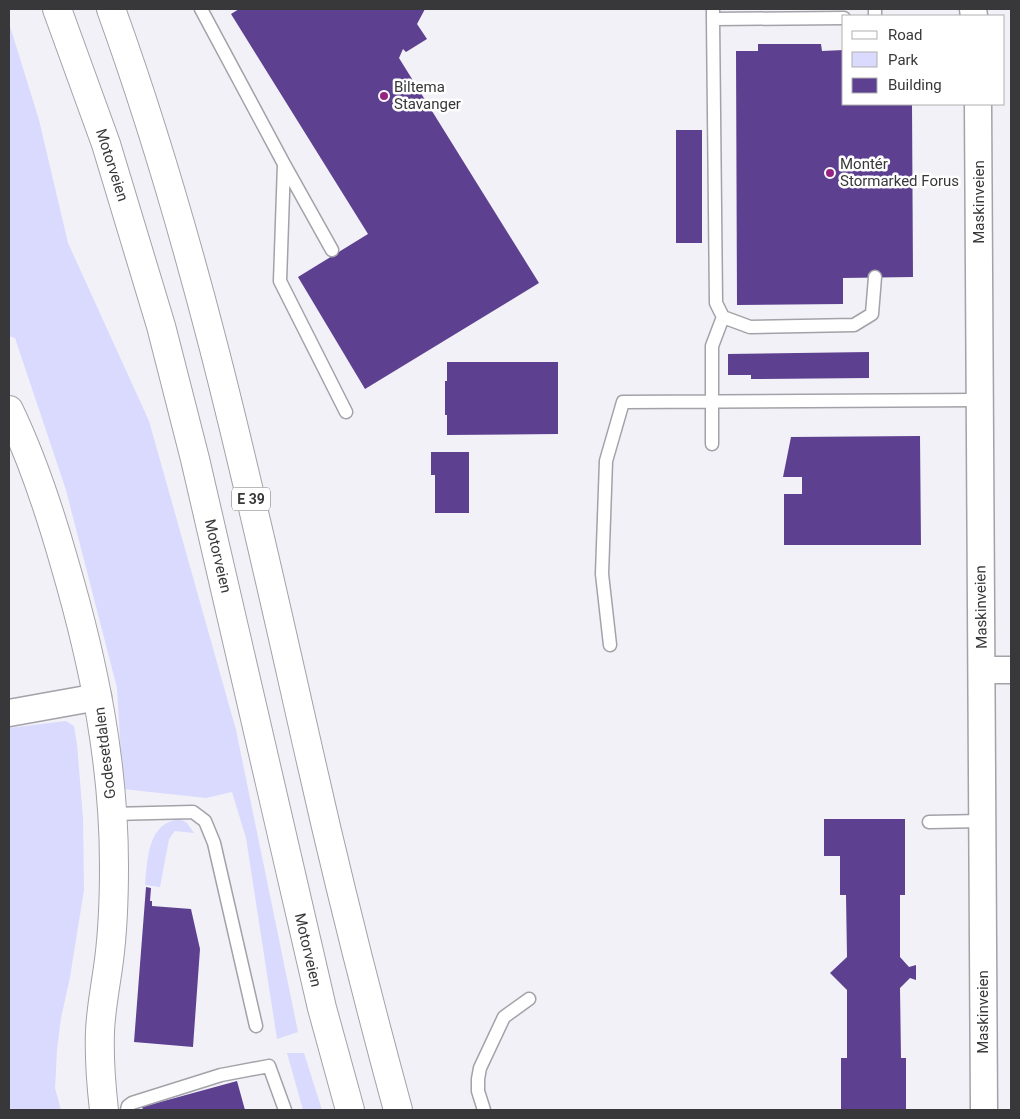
<svg xmlns="http://www.w3.org/2000/svg" width="1020" height="1119" font-family="Roboto,sans-serif">
<style>
.green{fill:#d9dafe}
.building{fill:#5e4091}
.lines{fill:none;stroke-linecap:round;stroke-linejoin:round}
.lane-casing{stroke:#a2a2a8;stroke-width:15}
.street-casing{stroke:#a2a2a8;stroke-width:29}
.secondary-casing{stroke:#a2a2a8;stroke-width:30}
.highway-casing{stroke:#a2a2a8;stroke-width:30}
.lane{stroke:#fff;stroke-width:12}
.street{stroke:#fff;stroke-width:26}
.secondary{stroke:#fff;stroke-width:28}
.highway{stroke:#fff;stroke-width:28}
.poi-dot{fill:#962381;stroke:#fff;stroke-width:2}
.labels{text-anchor:middle;stroke-width:5;stroke-linejoin:round;paint-order:stroke}
.shield{fill:#fff;stroke:#747475;stroke-width:1}
.shield-label{font-size:14px;font-weight:bold;fill:#38383a}
.poi-label{font-size:15px;fill:#38383a;stroke:#fff;text-anchor:start}
.street-label{font-size:15px;fill:#38383a;stroke:#fff}
</style>
<rect width="100%" height="100%" fill="#f1f1f7"/>
<path class="green" d="M9 23 39 120 68 243 149 421 236 730 298 1032 277 1039 246 838 232 792 206 798 123 789 117 688 66 490 15 338 9 336Z
M66 721 74 726 77 744 83 818 84 890 70 977 61 1018 57 1050 55 1088 61 1110H9V728Z
M180 819 187 823 194 833 175 831 169 839 160 887 145 885C148 858 147 823 180 819Z
M287 1053H304L322 1110H303Z"/>
<path class="building" d="M239 9H425L417 24 427 39 406 52 403 49 399 58 539 283 365 389 298 277 368 234 231 14Z
M758 44H821L822 51 844 50V104H912L913 277 843 278V304L737 305 736 51H758Z
M676 130H702V243H676Z
M869 352V378L751 379V375H728V354Z
M447 362H558V434L447 435V415H445V381H447Z
M920 436 921 545H784V494H802V477H783L791 437Z
M431 452H469V513H435V475H431Z
M824 819H905V895H900V957L909 967 916 965V980L910 978 900 988 901 1058H906V1110H841V1058H847V990L830 973 847 957 846 895H840V856H824Z
M146 887 151 888 150 901H152V906L191 909 200 949 193 1047 134 1042Z
M237 1081 245 1110H143L142 1107Z"/>
<g class="lines">
<defs>
<path id="lane" d="M201 9 284 164 332 250
M713 9V19L844 18
M875 9V16
M713 19 716 303 723 317 750 327 854 325 872 314 875 277
M284 164 280 281 346 412
M712 444V346L723 317
M610 645 602 574 606 461 623 402 980 400
M112 814 193 812 205 821 214 843 256 1026
M929 822 982 821
M127 1110 128 1106 132 1103 221 1075 269 1066 285 1110
M484 1110 478 1091V1079L480 1068 504 1017 529 999"/>
<path id="street" d="M973 9 974 16
M978 104 984 1110
M982 670H1011
M9 713 98 697"/>
<path id="secondary" d="M9 410C33 460 50 512 65 565 94 664 114 763 114 866 114 897 113 929 109 960 106 984 101 1007 100 1031 99 1058 101 1084 104 1110"/>
<path id="highway" d="M57 9 106 144 161 326 195 459 322 1008 350 1110
M111 9C200 255 254 511 312 766 338 881 367 996 398 1110"/>
</defs>
<use href="#lane" class="lane-casing"/>
<use href="#street" class="street-casing"/>
<use href="#secondary" class="secondary-casing"/>
<use href="#highway" class="highway-casing"/>
<use href="#lane" class="lane"/>
<use href="#street" class="street"/>
<use href="#secondary" class="secondary"/>
<use href="#highway" class="highway"/>
</g>
<g class="poi-dot">
<circle cx="384" cy="96" r="5"/>
<circle cx="830" cy="173" r="5"/>
</g>
<g class="labels">
<rect class="shield" x="232" y="487.5" width="38" height="23" rx="4"/>
<g class="shield-label">
<text x="251" y="504">E 39</text>
</g>
<g class="poi-label">
<text x="394" y="92">Biltema<tspan x="394" dy="17">Stavanger</tspan></text>
<text x="840" y="169">Montér<tspan x="840" dy="17">Stormarked Forus</tspan></text>
</g>
<g class="street-label">
<text transform="translate(112 165) rotate(72)" y="5">Motorveien</text>
<text transform="translate(979 202) rotate(-90)" y="5">Maskinveien</text>
<text transform="translate(218 556) rotate(77)" y="5">Motorveien</text>
<text transform="translate(981 607) rotate(-91)" y="5">Maskinveien</text>
<text transform="translate(105 753) rotate(-97)" y="5">Godesetdalen</text>
<text transform="translate(308 950) rotate(77)" y="5">Motorveien</text>
<text transform="translate(983 1012) rotate(-90)" y="5">Maskinveien</text>
</g>
</g>
<rect width="1020" height="1119" fill="none" stroke="#38383a" stroke-width="20"/>
<rect x="842" y="15" width="162" height="90" fill="#ffffff" stroke="#afafb0"/>
<rect x="852" y="31" width="25" height="8" fill="#ffffff" stroke="#afafb0"/>
<text x="888" y="40" font-size="15" fill="#38383a">Road</text>
<rect x="852" y="52" width="25" height="15" fill="#d9dafe" stroke="#afafb0"/>
<text x="888" y="65" font-size="15" fill="#38383a">Park</text>
<rect x="852" y="78" width="25" height="15" fill="#5e4091" stroke="#afafb0"/>
<text x="888" y="90" font-size="15" fill="#38383a">Building</text>
</svg>
